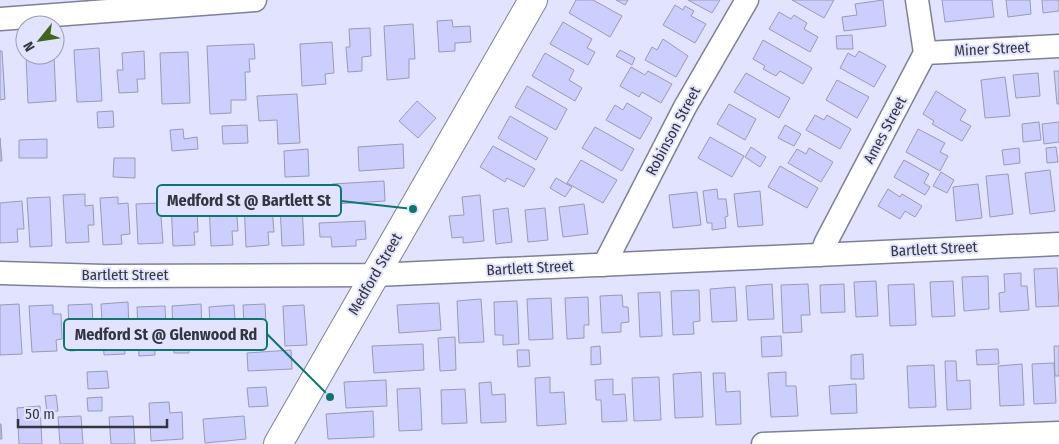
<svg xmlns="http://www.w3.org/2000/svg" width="1059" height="444" font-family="'Fira Sans Condensed',sans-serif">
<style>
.building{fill:#cccefe;stroke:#999bb4}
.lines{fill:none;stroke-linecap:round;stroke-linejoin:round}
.minor-casing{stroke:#7e8098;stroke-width:25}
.major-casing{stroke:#7e8098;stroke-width:30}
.minor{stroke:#fff;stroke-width:22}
.major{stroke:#fff;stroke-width:28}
.labels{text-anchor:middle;stroke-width:4;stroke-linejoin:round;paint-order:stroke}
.street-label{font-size:15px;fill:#34353f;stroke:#e2e4ff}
.leader{fill:none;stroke:#0f766e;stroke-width:2}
.callout-dot{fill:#0f766e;stroke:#e2e4ff;stroke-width:2}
.callout{fill:#e2e4ff;stroke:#0f766e;stroke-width:2}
.callout-label{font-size:16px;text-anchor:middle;font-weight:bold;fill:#34353f}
</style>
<rect width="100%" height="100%" fill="#e2e4ff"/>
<path class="building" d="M576 0H593L622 16 610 37 569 13Z
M616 0H628L625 5Z
M688 0H720L712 13Z
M792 0H834L824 18Z
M883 0 886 26 844 31 842 17 857 15 855 4Z
M942 0H992L994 17 945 22Z
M1006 0H1030L1031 14 1008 17Z
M1042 0H1059V11L1043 13Z
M675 5 683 10 685 6 694 11 691 16 706 24 695 43 663 25Z
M779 12 791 19 794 15 807 23 804 29 818 37 810 52 769 29Z
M452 20 453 27 470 26 471 42 455 43V51L439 52 437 21Z
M563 22 592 39 587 48 595 52 588 65 550 44Z
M413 24 415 59H409V78L387 80 384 26Z
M370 28 371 56 362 57V71L348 72 346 47H350L349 29Z
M852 35 853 49H837L836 36Z
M663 39 688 56 676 77 645 60 652 47 657 50Z
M763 40 812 68 803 84 780 71 776 76 763 69 765 66 753 59Z
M332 42 334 73 325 74 326 84 302 86 300 44Z
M254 44 255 59H249L250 72H245L246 100H231V113L210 114 207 46Z
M99 48 102 101 77 102 74 50Z
M620 50 635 58 632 65 616 56Z
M0 51H2L5 99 0 100Z
M144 51 145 79H137L138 92 119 93 117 70H123L122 53Z
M859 51 886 66 874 87 840 68 848 53 855 57Z
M188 52 190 103 162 104 160 53Z
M545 53 574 70 569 80 582 88 575 101 532 76Z
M26 55H54L56 101 28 103Z
M631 67 645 75 648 71 672 84 661 103 642 92 639 97 620 86Z
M1054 71H1059V104H1057Z
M746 73 790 98 779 118 734 92Z
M1038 73 1040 96 1016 98 1013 75Z
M1005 77 1010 116 985 118 981 80Z
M837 80 869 97 857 118 826 100Z
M527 86 567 109 556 130 515 107Z
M936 91 966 110 960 120 971 126 962 141 932 124 934 121 923 114Z
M297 94 300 143 278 144 277 120 259 121 257 96Z
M417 101 436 118 418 138 399 121Z
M627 103 652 118 640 139 606 120 615 105 623 110Z
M729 104 756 119 745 140 717 124Z
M113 111 114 127 98 128 97 112Z
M815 115 824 120 827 115 851 129 840 149 806 130Z
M510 116 548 138 536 160 498 138Z
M1039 122 1041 140 1023 142 1022 124Z
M1059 122V142L1044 144 1042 124Z
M247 125 248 143 223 144 222 126Z
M785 125 801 134 794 146 778 138Z
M595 127 634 149 622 171 582 148Z
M183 129 184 139 197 137 198 149 172 151 170 130Z
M918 129 945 143 940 152 948 156 940 171 906 152Z
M710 137 744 156 732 177 698 158Z
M0 138 2 161H0Z
M47 139V158H19V140Z
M403 144 404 168 359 171 358 147Z
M493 146 535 169 524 187 507 178 505 182 480 167Z
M751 147 766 157 760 167 745 157Z
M1056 147 1058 162 1047 163 1046 148Z
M809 148 833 162 821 182 788 163 797 149 806 154Z
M1019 148 1020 163 1004 165 1002 150Z
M308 149 309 176 285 177 284 151Z
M114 158H135V178L113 177Z
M581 160 617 180 603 203 567 183Z
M904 160 929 174 924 183 930 187 925 195 894 177Z
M780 166 818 188 807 208 768 187Z
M1050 170 1055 211 1030 214 1025 173Z
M941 172 954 180 947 193 933 186Z
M1008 174 1013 214 990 217 986 176Z
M556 178 572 187 565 197 550 188Z
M384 181 385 201 333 204 332 184Z
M978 184 982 218 956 221 953 187Z
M717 189 718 199H726L728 216 725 217 726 228 712 230V223H707L703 191Z
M888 189 900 197 902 194 922 206 915 217 905 211 900 219 878 206Z
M760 191 763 225 738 227 734 194Z
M697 192 701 225 673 228 669 195Z
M85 194V206L93 205 94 225H88L89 242 66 243 63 195Z
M480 195 484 241 463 243V237L452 238 449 216 464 215 462 197Z
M50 197 52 246 30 247 27 198Z
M118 197V204L128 203 130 234 121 235 122 244 103 245 100 198Z
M22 201 24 229H17L18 242 0 243V203Z
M191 201 192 209 197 208 198 232H194L195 245 173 246 171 202Z
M265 201V208H272L274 232H268L269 245 246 247 244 202Z
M228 202 229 216H237L238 231H232L233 245 211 246 209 203Z
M160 203 163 243 138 244 136 204Z
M584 204 588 234 563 237 559 207Z
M302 205 304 245 282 246 280 206Z
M508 208 512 242 496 244 493 210Z
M545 208 548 240 528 242 525 210Z
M365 221 366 239 356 240V246L332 247 331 237H320L319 223Z
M1057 268 1059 306 1036 307 1034 269Z
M1021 273V286H1027L1029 310 1000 312 999 293 1005 292 1004 274Z
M988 276 989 309 964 311 962 277Z
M876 281 878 316 856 317 854 282Z
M953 281 955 316 932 317 930 282Z
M772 284 774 319 748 320 746 286Z
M808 284 810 315H801L802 332 783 333 781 285Z
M844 284 845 312 821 313 820 285Z
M914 284 916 325 890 326 888 285Z
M735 287 737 321 712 322 710 289Z
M699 290 700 321 693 322 694 334 673 335 671 291Z
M660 292 662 336 640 337 638 293Z
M622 295 623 307H628L629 322 621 323V332L602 333 600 296Z
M588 297 589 325H584V338L567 339 565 298Z
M551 298 553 339 529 340 527 299Z
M481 299 484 342 459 343 457 301Z
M517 301 519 344 503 345V335H495L494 302Z
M128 302 129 332H123L125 354 104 355 101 304Z
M439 303 441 330 399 333 397 305Z
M19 304 22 354 0 355V305Z
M92 304 94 344H83L84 350 70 351 68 305Z
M201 304 202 333H197L198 344H189V353H174L172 306Z
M265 304 267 344 245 345 243 305Z
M53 305V314H61L62 339 56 340 57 351 32 352 29 306Z
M234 305 236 334 228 335 229 343 211 344 209 307Z
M304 305 307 345 285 346 283 306Z
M165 306 167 350H155V355L139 356 137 307Z
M781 336 782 356 762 357 761 337Z
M455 337 456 370 440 371 438 338Z
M423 344 424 370 374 373 372 346Z
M600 346 601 364 591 365V347Z
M1054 346H1059V376H1055Z
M998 349 999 364 977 365 976 350Z
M291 350 292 369 248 371 247 353Z
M517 350H529L530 366 518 367Z
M863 354 864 379H851V355Z
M945 361H956L957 381 970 380 971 409 947 410Z
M1054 363 1056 403 1034 404 1032 364Z
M1022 364 1024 405 1000 406 998 366Z
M934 365 936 407 909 408 907 366Z
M107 371 109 388 88 389 87 372Z
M701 372 703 417 675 418 673 374Z
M786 372V386H796L798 416 771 417 768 373Z
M713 373H725L726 392 740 391 741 424 716 425Z
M550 377V393L564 392 566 424 537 426 535 378Z
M659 377 661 420 634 421 632 378Z
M613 379V395L625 394 627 421 602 422 601 400H596L595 380Z
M386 380 387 406 346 408 344 382Z
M491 382 492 395 505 394 506 422 481 423 479 383Z
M856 384 857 413 831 414 829 386Z
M266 387 268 406 249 407 247 388Z
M420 388 422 430 399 431 397 389Z
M465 389 467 423 442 424 441 390Z
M56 395 58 411 47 412 45 396Z
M102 397V411H88L87 398Z
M169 402 170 413 182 412 183 439 151 441 149 403Z
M40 406 42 444H19L17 408Z
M373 411 374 437 328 439 326 414Z
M81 416 83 444H60L58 417Z
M133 416 135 444H111L109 417Z
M244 416 246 439 205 443 203 419Z
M0 424H1L2 439H0Z"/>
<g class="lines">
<defs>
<path id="minor" d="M0 19 255 0
M925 53 1059 46
M821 255 826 242 925 53 917 0
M604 265 685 107 747 0
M0 273 104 276 375 275 1059 244
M763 444 1059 433"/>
<path id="major" d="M278 444 533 0"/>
</defs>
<use href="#minor" class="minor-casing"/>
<use href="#major" class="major-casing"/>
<use href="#minor" class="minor"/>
<use href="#major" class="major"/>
</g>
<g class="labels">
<g class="street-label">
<text transform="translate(992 49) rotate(-3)" y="5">Miner Street</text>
<text transform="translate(885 130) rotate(-62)" y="5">Ames Street</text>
<text transform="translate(673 131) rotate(-62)" y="5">Robinson Street</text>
<text transform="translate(934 249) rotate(-3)" y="5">Bartlett Street</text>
<text transform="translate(530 268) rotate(-3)" y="5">Bartlett Street</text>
<text transform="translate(375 274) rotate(-60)" y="5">Medford Street</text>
<text x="125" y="280">Bartlett Street</text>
</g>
</g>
<path class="leader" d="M413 209L341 201M330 397L267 334"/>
<g class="callout-dot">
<circle cx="413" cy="209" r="5"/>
<circle cx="330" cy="397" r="5"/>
</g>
<g class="callout">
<rect x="157" y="185" width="184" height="31" rx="5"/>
<rect x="64" y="319" width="203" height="31" rx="5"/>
</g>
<g class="callout-label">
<text x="249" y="206">Medford St @ Bartlett St</text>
<text x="166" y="340">Medford St @ Glenwood Rd</text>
</g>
<g transform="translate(40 40) rotate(240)"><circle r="24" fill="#e2e4ff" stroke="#9c9eb2"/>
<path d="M0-4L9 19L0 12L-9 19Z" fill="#40651f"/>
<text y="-8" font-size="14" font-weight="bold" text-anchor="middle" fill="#34353f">N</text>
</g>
<path d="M18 419v8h149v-8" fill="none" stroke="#34353f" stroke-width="2.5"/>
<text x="25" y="419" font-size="15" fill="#34353f" stroke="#e2e4ff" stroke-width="4" paint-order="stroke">50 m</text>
</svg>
